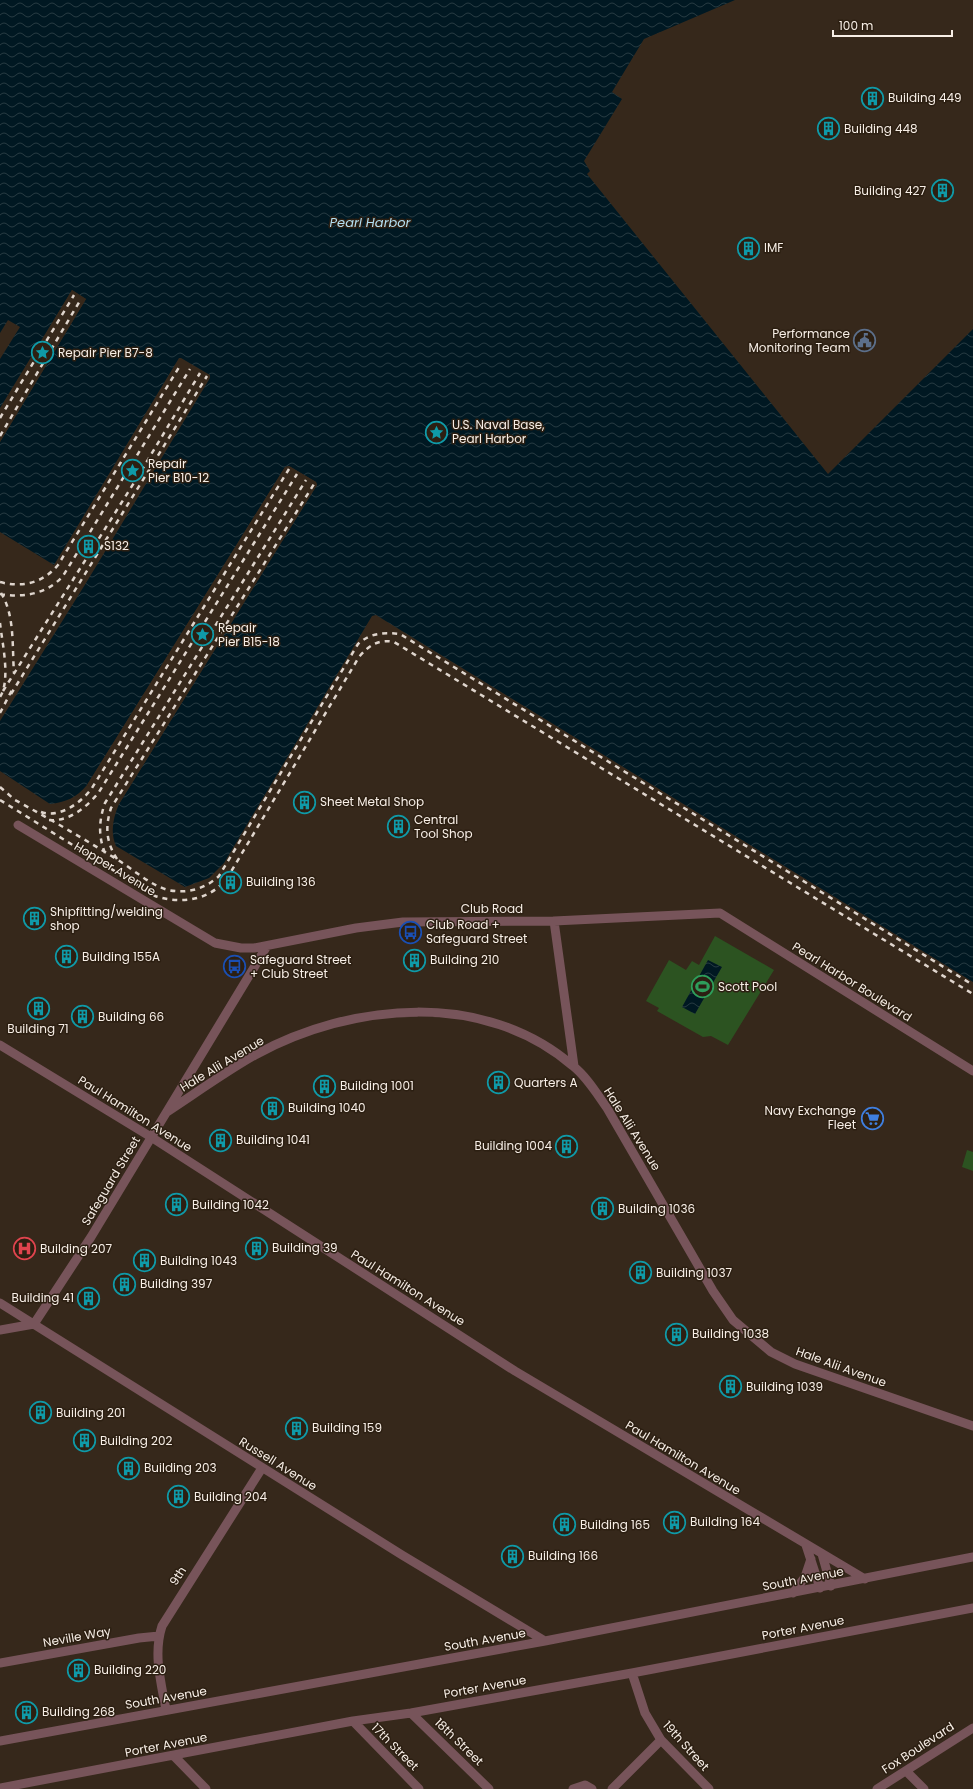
<svg xmlns="http://www.w3.org/2000/svg" width="973" height="1789" font-family="Poppins,sans-serif">
<style>
.green{fill:#2c5321}
.water{fill:url(#water-waves)}
.pier{fill:#36281b}
.lines{fill:none;stroke-linecap:round;stroke-linejoin:round}
.minor{stroke:#77545a;stroke-width:9}
.rail{stroke:#dfd5cd;stroke-width:2.5;stroke-dasharray:5 5;stroke-linecap:butt}
.labels{text-anchor:middle;stroke-width:3;stroke-linejoin:round;paint-order:stroke}
.poi-label{font-size:12px;fill:#f7eee6;stroke:#2c1f12;text-anchor:start}
.street-label{font-size:12px;fill:#f7eee6;stroke:#2c1f12}
.water-label{font-size:13px;font-style:italic;fill:#b3dff2;stroke:#2c1f12}
</style>
<defs>
<pattern id="water-waves" width="16" height="10" patternUnits="userSpaceOnUse"><rect width="16" height="10" fill="#001822"/><path d="M0 5q4-4 8 0t8 0" fill="none" stroke="#263a42"/></pattern>
</defs>
<rect width="100%" height="100%" fill="#36281b"/>
<path class="green" d="M715 936 774 970 728 1045 711 1036 703 1037 657 1011 659 1008 646 1001 669 960 686 970 692 961 699 965Z
M967 1150 973 1152V1171L962 1167Z"/>
<path class="water" d="M0 0H735L644 39 612 92 622 99 584 161 590 171 587 174 828 474 973 329V982L376 615 372 616 224 863 209 878 185 887 116 846C110 832 113 818 119 804L317 485 316 482 289 466 285 467 87 785C76 798 66 802 50 804L0 771V721L86 583 210 378V375L181 358H179L54 565 0 532V442L86 299 72 290 0 408V359L20 327 8 320 0 333Z
M708 960 722 967 695 1014 682 1007Z"/>
<path class="pier" d="M72 290 86 299 0 442V438L84 299 73 293 0 410Z
M289 466 316 482 317 485 119 804 117 803 314 484 286 469 89 786 87 785 285 467Z"/>
<g class="lines">
<path class="minor" d="M18 825 215 943 241 948H254L356 928 403 922 554 921 720 913 973 1071
M554 921 574 1066
M0 1045 151 1137 515 1371 865 1579
M167 1112C196 1093 225 1072 255 1055 352 1002 485 990 573 1066 587 1077 597 1094 607 1108L713 1291 733 1320 771 1352 795 1364 973 1426
M0 1303 402 1555 545 1641
M34 1324 91 1237 267 946
M0 1330 34 1324
M806 1545 820 1588
M822 1554 831 1586
M793 1593 805 1577 811 1559
M0 1663 139 1638 159 1636
M632 1673 645 1713 661 1740 709 1789
M166 1710C161 1682 153 1654 162 1626L262 1468
M411 1713 489 1789
M353 1721 419 1789
M0 1741 545 1641 973 1557
M174 1756 206 1789
M906 1771 924 1789
M0 1788 353 1721 411 1713 632 1673 973 1608
M573 1789 585 1785 592 1789
M612 1789 661 1740
M877 1789 973 1728"/>
<path class="rail" d="M0 418 74 295
M0 436 81 299
M0 582C22 588 43 583 58 565L181 364
M1 593C15 615 12 647 14 673
M0 594C23 598 47 594 63 576L190 369
M0 623C2 642 11 680 0 697
M3 691 137 478 200 373
M11 694 207 376
M0 713 13 688
M0 787 15 800C50 819 84 839 118 860 134 870 150 885 168 890 187 894 205 889 219 876L358 644C370 633 384 632 400 634L973 985
M0 800 155 896C182 905 213 900 229 875L359 657C369 645 379 639 394 642L973 994
M41 812C59 819 82 802 92 788L289 469
M49 820C69 822 87 807 99 792L297 474
M105 853C98 836 99 820 105 803L306 480
M117 859C106 842 105 827 111 808L314 484"/>
</g>
<defs>
<symbol id="building-ring" viewBox="-11 -11 22 22"><circle r="9.5" fill="#2c1f12" stroke="#0f9aa8" stroke-width="1.5"/><path d="M-4-6H4V6H1V3H-1V6H-4ZM-2.5-4.3h1.7v1.8h-1.7ZM.8-4.3h1.7v1.8H.8ZM-2.5-1h1.7V.8h-1.7ZM.8-1h1.7V.8H.8Z" fill="#0f9aa8"/></symbol>
<symbol id="civic-ring" viewBox="-11 -11 22 22"><circle r="9.5" fill="#2c1f12" stroke="#5c6f8a" stroke-width="1.5"/><path d="M-.6-6.5H3V-4.5H.6V-3L4-1V1h2V6H-6V1h2V-1L-.6-3ZM-1.2 2.5V6h2.4V2.5Z" fill="#5c6f8a"/></symbol>
<symbol id="sight-ring" viewBox="-11 -11 22 22"><circle r="9.5" fill="#2c1f12" stroke="#0f9aa8" stroke-width="1.5"/><path d="M0-6L1.8-2.2L6-1.7L2.9 1.2L3.7 5.4L0 3.3L-3.7 5.4L-2.9 1.2L-6-1.7L-1.8-2.2Z" fill="#0f9aa8"/></symbol>
<symbol id="bus-ring" viewBox="-11 -11 22 22"><circle r="9.5" fill="#2c1f12" stroke="#1a4fb4" stroke-width="1.5"/><path d="M-5-6H5V4H4V6H2V4H-2V6H-4V4H-5ZM-3.5-4V0h7V-4ZM-3.5 1.2v1.5H-2V1.2ZM2 1.2v1.5H3.5V1.2Z" fill="#1a4fb4"/></symbol>
<symbol id="stadium-ring" viewBox="-11 -11 22 22"><circle r="9.5" fill="#2c1f12" stroke="#2e9e5b" stroke-width="1.5"/><path d="M0-5a6.5 5 0 1 0 0 10a6.5 5 0 1 0 0-10ZM-3.5-1.8h7v3.6h-7Z" fill="#2e9e5b"/></symbol>
<symbol id="supermarket-ring" viewBox="-11 -11 22 22"><circle r="9.5" fill="#2c1f12" stroke="#3f7fe0" stroke-width="1.5"/><path d="M-6-5.5h2.5l.6 2H6L4.5 2H-2.5L-4.4-4H-6ZM-1.5 3.2a1.3 1.3 0 1 0 .1 0ZM3 3.2a1.3 1.3 0 1 0 .1 0Z" fill="#3f7fe0"/></symbol>
<symbol id="hospital-ring" viewBox="-11 -11 22 22"><circle r="9.5" fill="#2c1f12" stroke="#e0444e" stroke-width="1.5"/><path d="M-5-5h3v3.5h4V-5h3V5h-3V1.5h-4V5h-3Z" fill="#e0444e"/></symbol>
</defs>
<g fill-rule="evenodd">
<use href="#building-ring" x="860" y="86" width="25" height="25"/>
<use href="#building-ring" x="816" y="116" width="25" height="25"/>
<use href="#building-ring" x="930" y="178" width="25" height="25"/>
<use href="#building-ring" x="736" y="236" width="25" height="25"/>
<use href="#civic-ring" x="852" y="328" width="25" height="25"/>
<use href="#sight-ring" x="30" y="340" width="25" height="25"/>
<use href="#sight-ring" x="424" y="420" width="25" height="25"/>
<use href="#sight-ring" x="120" y="458" width="25" height="25"/>
<use href="#building-ring" x="76" y="534" width="25" height="25"/>
<use href="#sight-ring" x="190" y="622" width="25" height="25"/>
<use href="#building-ring" x="292" y="790" width="25" height="25"/>
<use href="#building-ring" x="386" y="814" width="25" height="25"/>
<use href="#building-ring" x="218" y="870" width="25" height="25"/>
<use href="#building-ring" x="22" y="906" width="25" height="25"/>
<use href="#bus-ring" x="398" y="920" width="25" height="25"/>
<use href="#building-ring" x="54" y="944" width="25" height="25"/>
<use href="#building-ring" x="402" y="948" width="25" height="25"/>
<use href="#bus-ring" x="222" y="954" width="25" height="25"/>
<use href="#stadium-ring" x="690" y="974" width="25" height="25"/>
<use href="#building-ring" x="26" y="996" width="25" height="25"/>
<use href="#building-ring" x="70" y="1004" width="25" height="25"/>
<use href="#building-ring" x="486" y="1070" width="25" height="25"/>
<use href="#building-ring" x="312" y="1074" width="25" height="25"/>
<use href="#building-ring" x="260" y="1096" width="25" height="25"/>
<use href="#supermarket-ring" x="860" y="1106" width="25" height="25"/>
<use href="#building-ring" x="208" y="1128" width="25" height="25"/>
<use href="#building-ring" x="554" y="1134" width="25" height="25"/>
<use href="#building-ring" x="164" y="1192" width="25" height="25"/>
<use href="#building-ring" x="590" y="1196" width="25" height="25"/>
<use href="#building-ring" x="244" y="1236" width="25" height="25"/>
<use href="#hospital-ring" x="12" y="1236" width="25" height="25"/>
<use href="#building-ring" x="132" y="1248" width="25" height="25"/>
<use href="#building-ring" x="628" y="1260" width="25" height="25"/>
<use href="#building-ring" x="112" y="1272" width="25" height="25"/>
<use href="#building-ring" x="76" y="1286" width="25" height="25"/>
<use href="#building-ring" x="664" y="1322" width="25" height="25"/>
<use href="#building-ring" x="718" y="1374" width="25" height="25"/>
<use href="#building-ring" x="28" y="1400" width="25" height="25"/>
<use href="#building-ring" x="284" y="1416" width="25" height="25"/>
<use href="#building-ring" x="72" y="1428" width="25" height="25"/>
<use href="#building-ring" x="116" y="1456" width="25" height="25"/>
<use href="#building-ring" x="166" y="1484" width="25" height="25"/>
<use href="#building-ring" x="662" y="1510" width="25" height="25"/>
<use href="#building-ring" x="552" y="1512" width="25" height="25"/>
<use href="#building-ring" x="500" y="1544" width="25" height="25"/>
<use href="#building-ring" x="66" y="1658" width="25" height="25"/>
<use href="#building-ring" x="14" y="1700" width="25" height="25"/>
</g>
<g class="labels">
<g class="poi-label">
<text x="888" y="102">Building 449</text>
<text x="844" y="133">Building 448</text>
<text x="926" y="195" text-anchor="end">Building 427</text>
<text x="764" y="252">IMF</text>
<text x="850" y="338" text-anchor="end">Performance<tspan x="850" dy="14">Monitoring Team</tspan></text>
<text x="58" y="357">Repair Pier B7-8</text>
<text x="452" y="429">U.S. Naval Base,<tspan x="452" dy="14">Pearl Harbor</tspan></text>
<text x="148" y="468">Repair<tspan x="148" dy="14">Pier B10-12</tspan></text>
<text x="104" y="550">S132</text>
<text x="218" y="632">Repair<tspan x="218" dy="14">Pier B15-18</tspan></text>
<text x="320" y="806">Sheet Metal Shop</text>
<text x="414" y="824">Central<tspan x="414" dy="14">Tool Shop</tspan></text>
<text x="246" y="886">Building 136</text>
<text x="50" y="916">Shipfitting/welding<tspan x="50" dy="14">shop</tspan></text>
<text x="426" y="929">Club Road +<tspan x="426" dy="14">Safeguard Street</tspan></text>
<text x="82" y="961">Building 155A</text>
<text x="250" y="964">Safeguard Street<tspan x="250" dy="14">+ Club Street</tspan></text>
<text x="430" y="964">Building 210</text>
<text x="718" y="991">Scott Pool</text>
<text x="98" y="1021">Building 66</text>
<text x="38" y="1033" text-anchor="middle">Building 71</text>
<text x="514" y="1087">Quarters A</text>
<text x="340" y="1090">Building 1001</text>
<text x="288" y="1112">Building 1040</text>
<text x="856" y="1115" text-anchor="end">Navy Exchange<tspan x="856" dy="14">Fleet</tspan></text>
<text x="236" y="1144">Building 1041</text>
<text x="552" y="1150" text-anchor="end">Building 1004</text>
<text x="192" y="1209">Building 1042</text>
<text x="618" y="1213">Building 1036</text>
<text x="272" y="1252">Building 39</text>
<text x="40" y="1253">Building 207</text>
<text x="160" y="1265">Building 1043</text>
<text x="656" y="1277">Building 1037</text>
<text x="140" y="1288">Building 397</text>
<text x="74" y="1302" text-anchor="end">Building 41</text>
<text x="692" y="1338">Building 1038</text>
<text x="746" y="1391">Building 1039</text>
<text x="56" y="1417">Building 201</text>
<text x="312" y="1432">Building 159</text>
<text x="100" y="1445">Building 202</text>
<text x="144" y="1472">Building 203</text>
<text x="194" y="1501">Building 204</text>
<text x="690" y="1526">Building 164</text>
<text x="580" y="1529">Building 165</text>
<text x="528" y="1560">Building 166</text>
<text x="94" y="1674">Building 220</text>
<text x="42" y="1716">Building 268</text>
</g>
<g class="street-label">
<text transform="translate(115 869) rotate(31)" y="4">Hopper Avenue</text>
<text x="492" y="913">Club Road</text>
<text transform="translate(852 982) rotate(32)" y="4">Pearl Harbor Boulevard</text>
<text transform="translate(222 1064) rotate(-31)" y="4">Hale Alii Avenue</text>
<text transform="translate(135 1114) rotate(32)" y="4">Paul Hamilton Avenue</text>
<text transform="translate(632 1129) rotate(58)" y="4">Hale Alii Avenue</text>
<text transform="translate(111 1181) rotate(-59)" y="4">Safeguard Street</text>
<text transform="translate(408 1288) rotate(32)" y="4">Paul Hamilton Avenue</text>
<text transform="translate(841 1367) rotate(20)" y="4">Hale Alii Avenue</text>
<text transform="translate(683 1458) rotate(31)" y="4">Paul Hamilton Avenue</text>
<text transform="translate(278 1464) rotate(32)" y="4">Russell Avenue</text>
<text transform="translate(178 1576) rotate(-57)" y="4">9th</text>
<text transform="translate(803 1579) rotate(-11)" y="4">South Avenue</text>
<text transform="translate(803 1628) rotate(-11)" y="4">Porter Avenue</text>
<text transform="translate(77 1637) rotate(-10)" y="4">Neville Way</text>
<text transform="translate(485 1640) rotate(-10)" y="4">South Avenue</text>
<text transform="translate(485 1687) rotate(-10)" y="4">Porter Avenue</text>
<text transform="translate(166 1698) rotate(-10)" y="4">South Avenue</text>
<text transform="translate(459 1742) rotate(44)" y="4">18th Street</text>
<text transform="translate(166 1745) rotate(-11)" y="4">Porter Avenue</text>
<text transform="translate(686 1746) rotate(48)" y="4">19th Street</text>
<text transform="translate(395 1747) rotate(45)" y="4">17th Street</text>
<text transform="translate(918 1748) rotate(-33)" y="4">Fox Boulevard</text>
</g>
<g class="water-label">
<text x="370" y="227">Pearl Harbor</text>
</g>
</g>
<path d="M833 30v6h119v-6" fill="none" stroke="#f7eee6" stroke-width="2"/>
<text x="839" y="30" font-size="12" fill="#f7eee6" stroke="#2c1f12" stroke-width="3" paint-order="stroke">100 m</text>
</svg>
